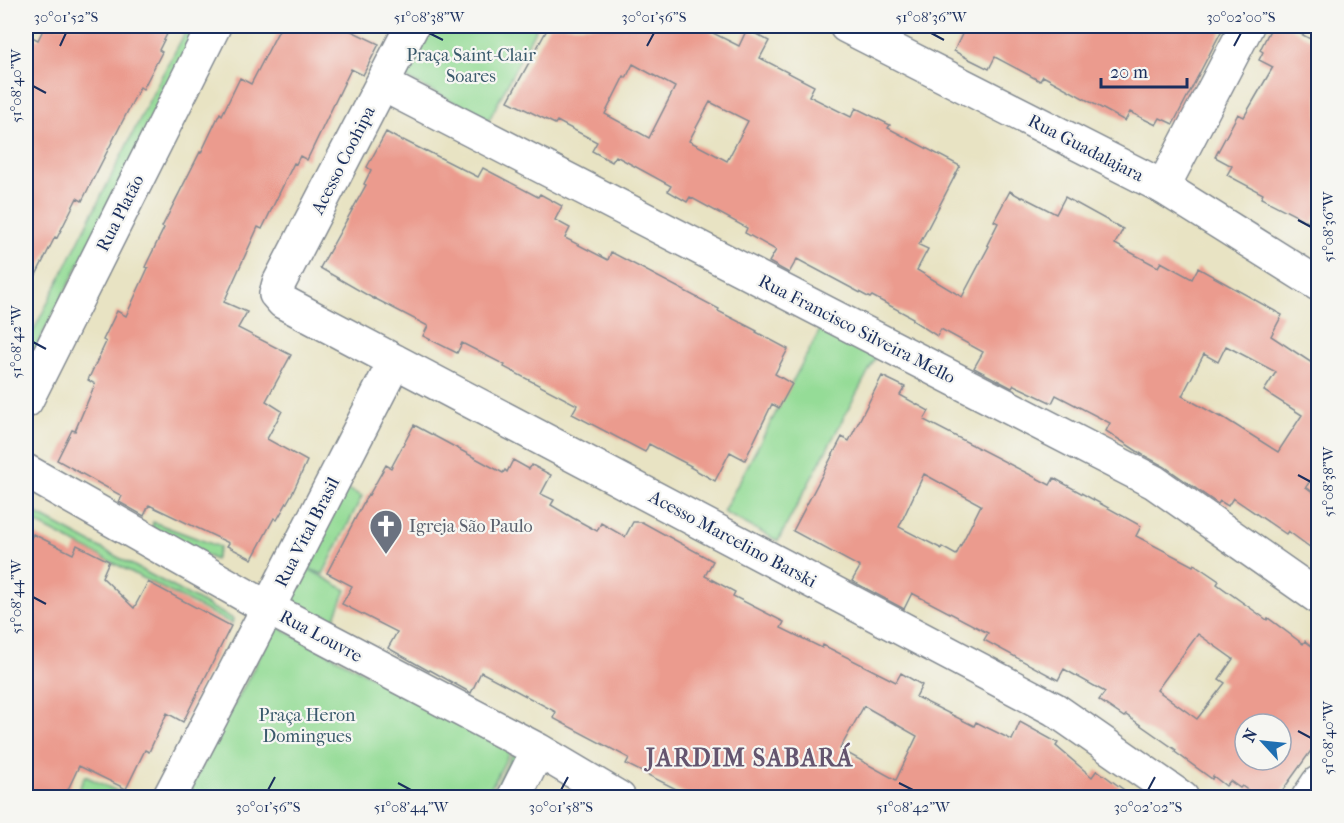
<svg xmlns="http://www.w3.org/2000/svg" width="1344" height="823" font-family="'IM FELL French Canon',serif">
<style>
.green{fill:#95dc97;stroke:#58867a;stroke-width:1.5}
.building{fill:#eb9b8e;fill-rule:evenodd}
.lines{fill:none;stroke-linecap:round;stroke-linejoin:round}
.minor-casing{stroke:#828990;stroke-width:36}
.major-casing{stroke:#828990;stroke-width:36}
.minor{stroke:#fff;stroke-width:33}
.major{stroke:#fff;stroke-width:33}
.ticks{fill:none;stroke:#1b2f5e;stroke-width:2}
.labels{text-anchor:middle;stroke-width:4.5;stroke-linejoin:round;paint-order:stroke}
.park-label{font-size:18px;fill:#3a5a6c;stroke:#f6f6f2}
.street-label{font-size:18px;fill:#1b2f5e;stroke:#f6f6f2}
.worship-label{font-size:18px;fill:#5b616d;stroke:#f6f6f2;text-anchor:start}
.district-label{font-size:24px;font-weight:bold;letter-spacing:1.5px;fill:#64556f;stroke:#f6f6f2}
.neatline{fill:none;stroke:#1b2f5e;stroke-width:2}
.ticks-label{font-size:15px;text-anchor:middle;fill:#1b2f5e}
</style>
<rect width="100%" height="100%" fill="#f6f6f2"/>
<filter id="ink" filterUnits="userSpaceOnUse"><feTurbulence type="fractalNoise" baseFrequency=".0167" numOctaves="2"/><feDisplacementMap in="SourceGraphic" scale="12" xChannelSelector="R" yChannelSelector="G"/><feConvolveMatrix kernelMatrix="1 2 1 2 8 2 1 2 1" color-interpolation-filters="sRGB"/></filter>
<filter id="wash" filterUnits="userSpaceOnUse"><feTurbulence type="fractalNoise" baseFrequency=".008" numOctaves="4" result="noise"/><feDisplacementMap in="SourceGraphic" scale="24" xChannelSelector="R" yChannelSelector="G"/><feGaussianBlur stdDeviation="1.35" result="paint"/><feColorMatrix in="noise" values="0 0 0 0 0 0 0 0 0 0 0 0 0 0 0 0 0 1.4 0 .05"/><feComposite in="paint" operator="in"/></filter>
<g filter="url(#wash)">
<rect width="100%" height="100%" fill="#e8e3c3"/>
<path class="green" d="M189 26H202L26 367V346L161 77Z
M423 26H537L489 120 398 74Z
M821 328 876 357 778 541 723 512Z
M345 488 362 496 323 574 309 569 346 590 329 631 283 608Z
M26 508 233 619 232 624 26 518Z
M153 522 220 547 215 560 152 528Z
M276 626 511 750 486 797 185 798Z
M513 753 523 759 503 797 490 798Z
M85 776 127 796V797H75Z"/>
<g id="blocks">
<path class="building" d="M45 26H171L159 50 162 52 143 89 140 87 82 201 77 198 57 238 55 237 26 295V34L38 40Z
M281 26H341L379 44 363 75 351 69 307 160 300 156 296 164 294 163 262 229 258 227 224 302 247 312 238 328 291 355 266 401 282 411 267 439 307 461 293 492 277 520 274 518 252 559 227 546 229 543 149 505 144 516 119 502 122 496 57 460 72 430 75 431 95 384 88 380 106 342 103 340 117 311 126 316 148 268 145 267 164 228 162 227 200 152 201 153 220 113 222 115 240 78 251 84Z
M549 26H699L739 46 747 29 769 41 760 58 814 86 809 96 851 117 856 108 890 125 888 128 960 166 919 245 928 249 917 270 962 297 989 246 987 245 998 223 994 221 1010 191 1022 198 1023 197 1056 214 1065 197 1123 229 1115 244 1158 267 1161 262 1192 279 1198 268 1282 315 1271 336 1318 367V469L1306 487 1318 496V553L1288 531 1286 534 1233 498 1228 506 1220 501 1218 504 1165 467 1143 455 1106 431 1110 423 1056 395 1052 403 1014 385 1012 388 974 368 983 352 941 329 937 336 912 320 913 318 872 296 870 298 797 259 789 273 769 262 776 250 745 233 747 228 690 197 687 202 668 191 671 186 616 156 612 162 592 151 597 142 557 121 555 124 508 101ZM633 64 675 87 649 138 605 114 624 76 626 78ZM710 102 748 121 727 161 689 141ZM1226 346 1276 372 1264 391 1302 415 1278 452 1221 416 1220 417 1182 396 1204 354 1218 362Z
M966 26H1224L1173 124 1160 118 1156 125 1130 112 1125 121 1043 76 1040 81 995 57 989 69 967 58 954 51Z
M1272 26H1286L1318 43V211L1312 224 1261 198 1263 194 1227 175 1232 166 1215 157 1238 114 1244 117 1273 67 1259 60 1263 52 1260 50Z
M386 132 402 141 403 140 425 151V150L478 177 483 168 538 197 540 194 562 206 555 220 570 228 565 238 608 260 611 252 719 309 718 311 757 331 756 332 788 349 775 374 792 384 779 408 772 404 745 460 730 452 715 481 690 467 691 466 649 444 645 452 572 414 577 405 504 367 505 365 462 343 457 353 423 336 428 326 374 298V299L320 268 366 185 364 184 371 170 367 167Z
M882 376 905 387 900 395 929 411 924 420 1050 485 1054 478 1141 526 1136 536 1193 566 1194 564 1219 581 1217 584 1267 620 1268 618 1303 644 1305 641 1318 651V741L1277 798H1258L1242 786 1240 788 1230 781 1226 786 1213 776 1212 779 1175 752 1176 750 1126 715 1124 717 1099 700 1105 692 1064 669 1058 680 984 640 988 633 912 593 904 609 852 581 860 567 793 531 842 437 849 441ZM924 474 981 505 956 555 942 547V549L899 527ZM1198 634 1233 659 1219 679 1225 683 1197 719 1157 690ZM1245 724H1281V760H1245Z
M414 425 503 473 505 470 507 472 513 460 529 469 532 465 551 475 541 494 554 500 551 505 573 518 597 531 601 523 625 537 633 522H642L713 561 705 576 735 592 733 596 784 622 781 628 822 648 823 645 896 682 901 673 922 685 916 697 974 726 976 722 1012 740 1020 722 1058 743 1056 746 1092 777 1097 770 1135 798H694L626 764 629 758 553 718 556 712 481 672 471 693 430 670 429 671 388 648 397 632 342 604 352 586 327 573 368 494 369 495 386 465 391 468ZM864 706 917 736 896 780 840 749Z
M33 534 73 554 77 545 109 561 102 577 134 608 148 582 231 626 183 722 167 713 149 752 145 750 126 789 79 766 64 798H48L26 786V549Z"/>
</g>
</g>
<g filter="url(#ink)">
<use href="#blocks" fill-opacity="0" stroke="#828990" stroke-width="1.5"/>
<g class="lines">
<defs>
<path id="minor" d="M412 26 279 283 276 294 283 302 1054 709 1182 798
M382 84 1154 482 1318 597
M1163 187 1247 26
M26 401 214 26
M26 471 268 608 538 750 619 798
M169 798 268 608 395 361
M514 798 538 750
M1308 798 1318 783"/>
<path id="major" d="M846 26 1163 187 1318 284"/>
</defs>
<use href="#minor" class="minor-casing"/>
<use href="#major" class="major-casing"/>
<use href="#minor" class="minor"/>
<use href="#major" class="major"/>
</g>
</g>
<path class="ticks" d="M429 33 443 40M931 33 944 40M60 46 66 33M647 46 654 33M1234 46 1241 33M33 86 46 93M1298 220 1311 227M33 342 46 349M1298 475 1311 482M33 597 46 604M1298 731 1311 738M398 783 411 790M899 783 913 790M268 790 275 777M561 790 568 777M1148 790 1155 777"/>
<defs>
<symbol id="church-pin" viewBox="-11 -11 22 30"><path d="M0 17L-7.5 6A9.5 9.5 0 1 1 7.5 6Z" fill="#6b7280" stroke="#f6f6f2"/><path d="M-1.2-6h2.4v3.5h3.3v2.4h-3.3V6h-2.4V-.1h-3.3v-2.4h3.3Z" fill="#fff"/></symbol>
</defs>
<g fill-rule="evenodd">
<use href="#church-pin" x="367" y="507" width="38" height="52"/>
</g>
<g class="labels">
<g class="park-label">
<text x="471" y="61">Praça Saint-Clair<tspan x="471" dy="21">Soares</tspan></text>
<text x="307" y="721">Praça Heron<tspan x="307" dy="21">Domingues</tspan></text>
</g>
<g class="street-label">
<text transform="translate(1086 148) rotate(27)" y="6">Rua Guadalajara</text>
<text transform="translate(343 160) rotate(-63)" y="6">Acesso Coohipa</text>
<text transform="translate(120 213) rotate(-63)" y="6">Rua Platão</text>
<text transform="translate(857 329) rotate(27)" y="6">Rua Francisco Silveira Mello</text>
<text transform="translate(307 532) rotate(-63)" y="6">Rua Vital Brasil</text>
<text transform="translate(733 539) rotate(28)" y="6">Acesso Marcelino Barski</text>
<text transform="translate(321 636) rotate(28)" y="6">Rua Louvre</text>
</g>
<g class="worship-label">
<text x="409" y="532">Igreja São Paulo</text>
</g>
<g class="district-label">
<text x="750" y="766">JARDIM SABARÁ</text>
</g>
</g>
<rect width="1344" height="823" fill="none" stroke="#f6f6f2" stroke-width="66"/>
<g transform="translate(1263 742) rotate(297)"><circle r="28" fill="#f6f6f2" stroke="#9ea6b7" stroke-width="1.5"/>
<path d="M0-4.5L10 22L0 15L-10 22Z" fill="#1f6fb2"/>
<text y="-9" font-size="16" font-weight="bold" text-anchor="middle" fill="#1b2f5e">N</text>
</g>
<path d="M1101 78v9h86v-9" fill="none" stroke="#1b2f5e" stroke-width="3"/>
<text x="1110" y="78" font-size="18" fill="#1b2f5e" stroke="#f6f6f2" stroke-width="4.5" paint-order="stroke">20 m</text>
<rect x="33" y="33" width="1278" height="757" class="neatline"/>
<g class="ticks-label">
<text x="66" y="22">30°01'52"S</text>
<text x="429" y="22">51°08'38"W</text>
<text x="654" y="22">30°01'56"S</text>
<text x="931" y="22">51°08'36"W</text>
<text x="1241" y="22">30°02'00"S</text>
<text transform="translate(16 86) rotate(-90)" y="5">51°08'40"W</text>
<text transform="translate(1328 227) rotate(-90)" y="5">51°08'36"W</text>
<text transform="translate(16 342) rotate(-90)" y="5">51°08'42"W</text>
<text transform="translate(1328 482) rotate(-90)" y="5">51°08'38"W</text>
<text transform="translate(16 597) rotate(-90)" y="5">51°08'44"W</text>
<text transform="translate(1328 738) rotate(-90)" y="5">51°08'40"W</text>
<text x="268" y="812">30°01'56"S</text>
<text x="411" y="812">51°08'44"W</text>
<text x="561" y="812">30°01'58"S</text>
<text x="913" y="812">51°08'42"W</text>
<text x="1148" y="812">30°02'02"S</text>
</g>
</svg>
